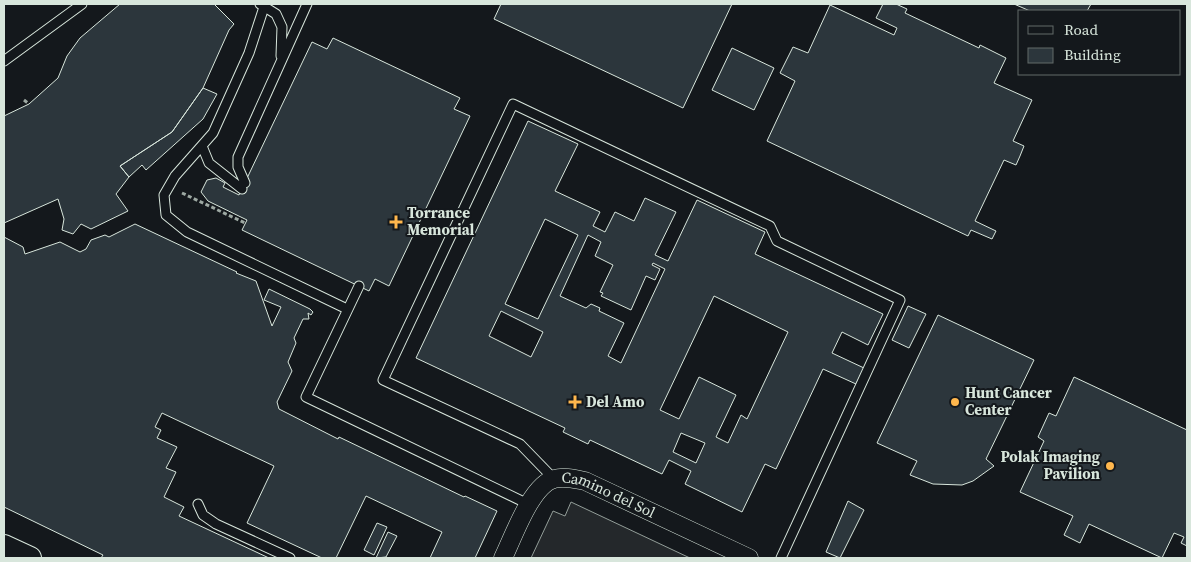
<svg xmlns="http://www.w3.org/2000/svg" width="1191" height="562" font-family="'Source Serif 4',serif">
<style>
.parking{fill:#24282b;stroke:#939e99}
.building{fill:#2c363c;stroke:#d8e6dc;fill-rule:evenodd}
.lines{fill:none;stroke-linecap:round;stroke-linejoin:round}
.service-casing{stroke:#d8e6dc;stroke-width:11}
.minor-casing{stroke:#d8e6dc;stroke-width:19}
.tertiary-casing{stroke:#d8e6dc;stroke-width:24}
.path{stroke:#9da8a2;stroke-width:3;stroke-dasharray:4 2.5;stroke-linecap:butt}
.service{stroke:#14181c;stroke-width:9}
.minor{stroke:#14181c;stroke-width:18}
.tertiary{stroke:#14181c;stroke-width:22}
.poi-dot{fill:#ffb74d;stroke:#14181c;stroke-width:2}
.labels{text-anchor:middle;stroke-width:4;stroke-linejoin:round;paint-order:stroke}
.poi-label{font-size:15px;font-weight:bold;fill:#d8e6dc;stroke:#14181c;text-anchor:start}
.street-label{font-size:15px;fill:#d8e6dc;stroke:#14181c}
</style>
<rect width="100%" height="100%" fill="#14181c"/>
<path class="parking" d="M571 502 690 558H531L553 511 565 516Z"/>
<path class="building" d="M120 4H214L234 24 229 30 203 88 172 132 120 166 129 177 116 194 128 211 91 229 81 224 73 234 62 230 64 219 58 199 4 223V116L29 104 58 78 67 56 80 38Z
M501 4H732L683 108 494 19Z
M883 4H896L907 9 905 13 979 48 980 45 1006 58 994 83 1032 100 1013 141 1024 146 1020 156 1016 165 1004 160 975 221 996 231 992 239 971 230 968 236 767 141 795 81 780 73 793 47 808 53 830 5 894 35 897 28 876 18Z
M1014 4H1091L1087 11H1030Z
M333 38 460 98 454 109 470 116 389 286 375 279 369 291 242 230 247 220 208 201 201 192 207 180 216 178 225 183 223 187 239 195 312 42 327 49Z
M732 48 774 68 754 110 712 90Z
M203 88 217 94 203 119 146 170 142 165 129 177 120 166 172 132Z
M528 121 578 144 555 191 600 212 593 226 605 232 615 212 634 221 645 198 676 212 655 255 668 261 697 200 765 232 755 254 883 314 868 345 842 332 832 353 864 368 856 384 823 369 776 469 765 464 742 512 685 484 691 471 669 460 662 474 590 440 588 444 563 432 565 428 416 358ZM545 219 578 235 538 319 505 304ZM588 235 601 242 595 256 613 265 600 292 603 293 601 296 631 310 646 276 655 280 660 269 652 265 653 263 665 269 621 363 608 356 624 323 599 311 600 308 591 304 586 308 560 296ZM714 296 788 332 747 419 741 415 728 443 716 437 736 395 699 377 679 419 660 410ZM501 311 543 332 531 357 489 336ZM681 433 705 443 696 463 673 452Z
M135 224 237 272 236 273 256 281 272 326 281 307 264 300 269 289 310 309 313 312 311 315 308 313 309 319H303L294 338 296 343 288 362 292 371 277 402 279 409 338 439 339 437 464 497 465 496 497 511 475 558H430L442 532 366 496 336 558H322L247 523 274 466 162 413 155 427 161 430 157 438 177 447 166 468 176 472 164 497 184 507 179 516 269 558H101L103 555 4 507V237L23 247 25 254 60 242 80 252 86 249 91 240 105 235 109 237Z
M908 306 926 314 909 348 892 340Z
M938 315 1034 360 986 459 994 466 973 481 962 485 933 484 910 475 917 461 877 443Z
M1074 377 1187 430V546L1181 543 1184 537 1174 533 1162 558 1089 524 1080 543 1064 535 1073 516 1020 492 1044 441 1038 437 1049 413 1056 416Z
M848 501 864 510 840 558 826 552Z
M377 523 387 527 374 555 364 550Z
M388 532 397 536 386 557 376 558Z"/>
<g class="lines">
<defs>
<path id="service" d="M260 4 276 14 282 27 281 56
M265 4 249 53 213 133 175 176 164 195 166 215 187 232 347 309
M4 61 82 4
M202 146 209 163 242 189
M245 183 238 167V157L307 4
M359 286 306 397 528 504
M554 479 520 444 383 380 513 104 770 226 777 241 900 300 781 558
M198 504 203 515 216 524 290 558"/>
<g id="minor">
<path id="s1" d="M503 558C513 538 531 485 554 479 564 476 575 479 585 481L749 558"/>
</g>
<path id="tertiary" d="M4 546 30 558"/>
</defs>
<use href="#service" class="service-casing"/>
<use href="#minor" class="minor-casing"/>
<use href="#tertiary" class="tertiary-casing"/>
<path class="path" d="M24 100 29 104
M182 193 245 223"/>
<use href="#service" class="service"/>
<use href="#minor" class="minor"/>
<use href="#tertiary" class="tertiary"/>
</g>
<g class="poi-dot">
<path d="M393.5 214.5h5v5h5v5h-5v5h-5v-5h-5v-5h5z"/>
<path d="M572.5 394.5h5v5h5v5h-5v5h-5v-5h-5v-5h5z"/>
<circle cx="955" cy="402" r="5"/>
<circle cx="1110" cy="466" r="5"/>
</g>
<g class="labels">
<g class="poi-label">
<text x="407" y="218">Torrance<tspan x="407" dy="17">Memorial</tspan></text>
<text x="965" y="398">Hunt Cancer<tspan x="965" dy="17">Center</tspan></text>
<text x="586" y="407">Del Amo</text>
<text x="1100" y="462" text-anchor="end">Polak Imaging<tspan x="1100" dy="17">Pavilion</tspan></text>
</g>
<g class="street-label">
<text dy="5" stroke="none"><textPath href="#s1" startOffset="154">Camino del Sol</textPath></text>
</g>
</g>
<rect width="1191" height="562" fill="none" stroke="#d8e6dc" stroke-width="10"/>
<rect x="1018" y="10" width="162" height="65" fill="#14181c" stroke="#626a69"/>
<rect x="1028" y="26" width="25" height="8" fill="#14181c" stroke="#626a69"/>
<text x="1064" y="35" font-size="15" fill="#d8e6dc">Road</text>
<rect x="1028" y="48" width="25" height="15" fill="#2c363c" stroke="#626a69"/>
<text x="1064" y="60" font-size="15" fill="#d8e6dc">Building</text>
</svg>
